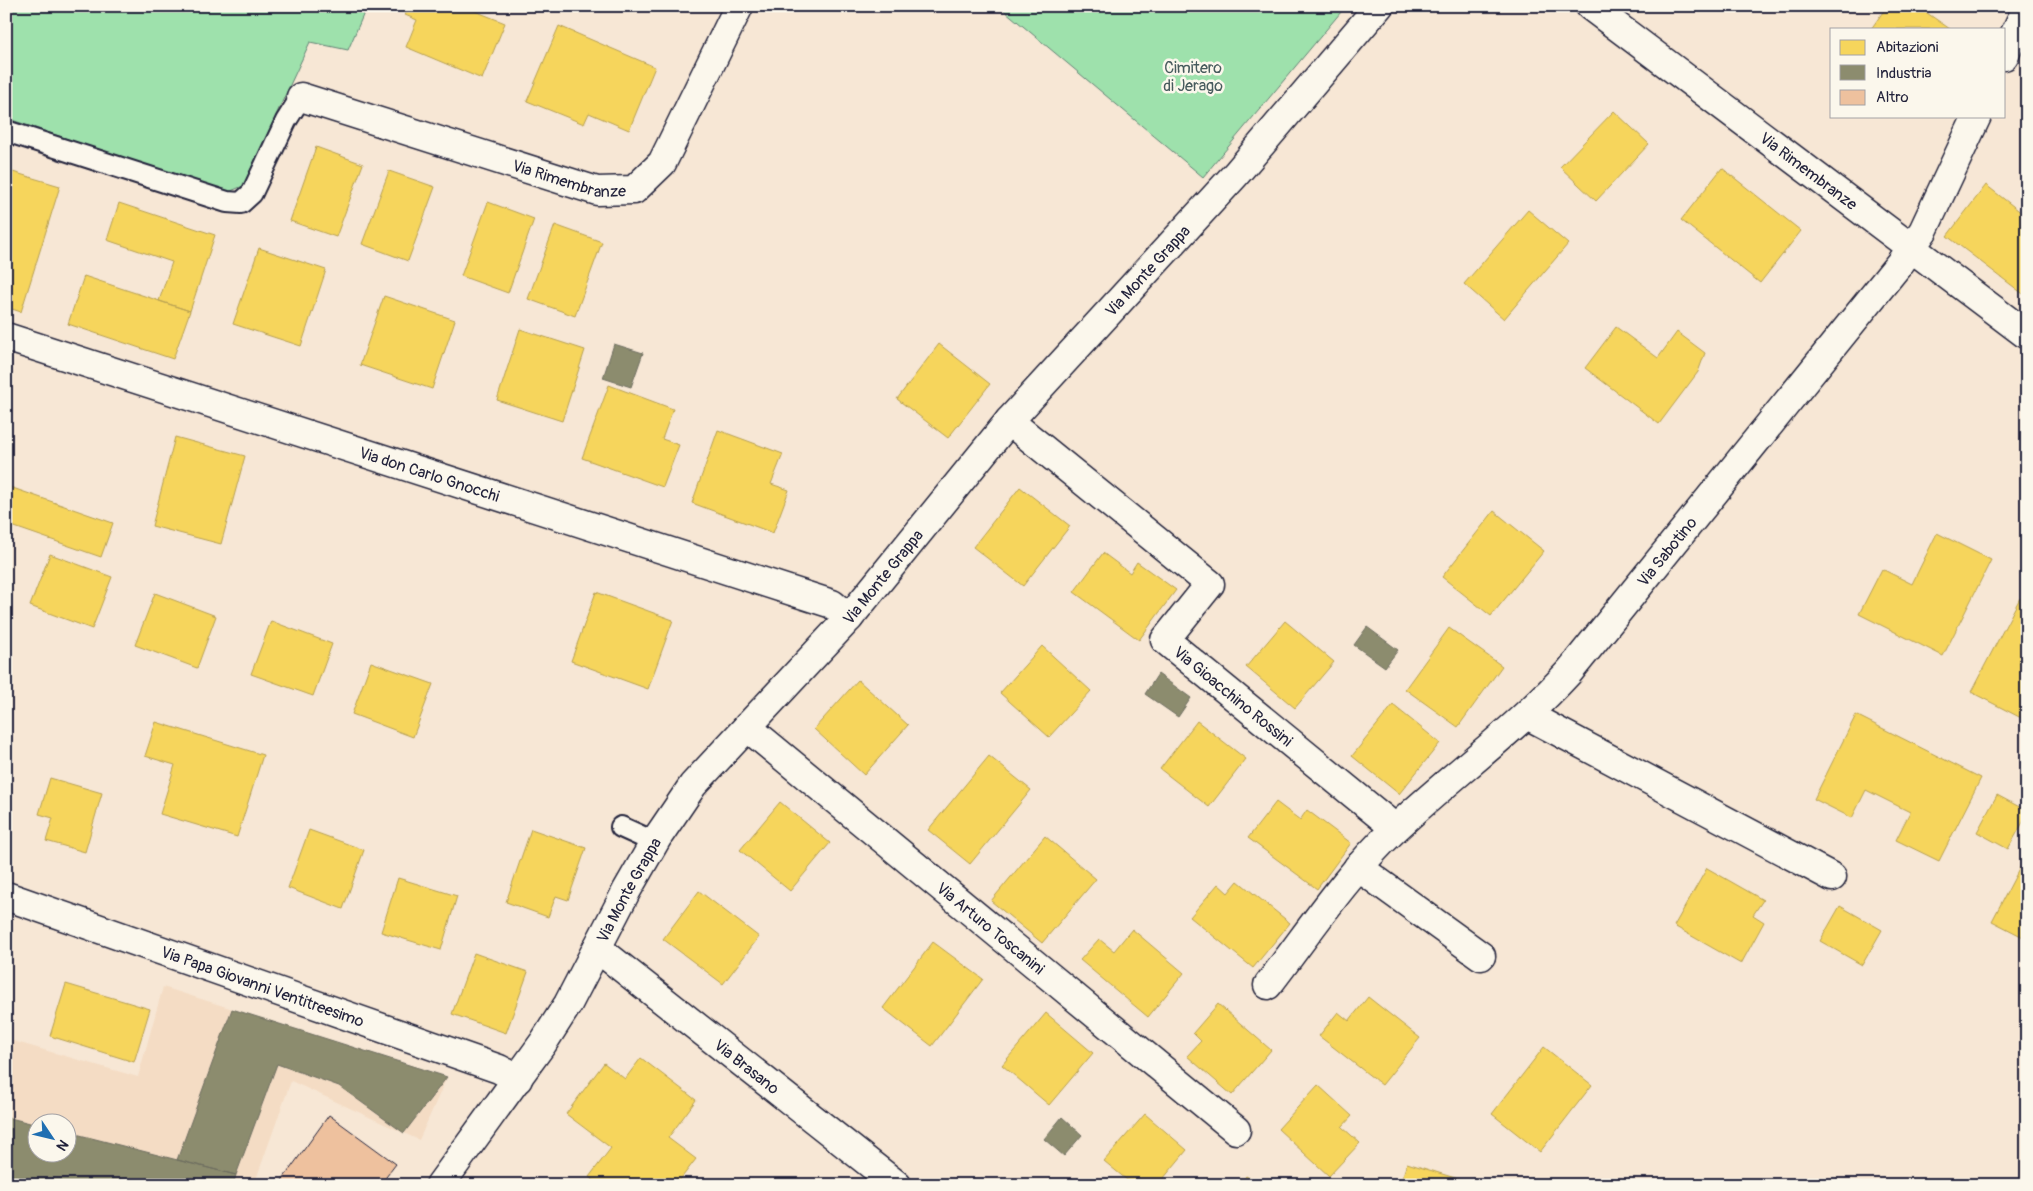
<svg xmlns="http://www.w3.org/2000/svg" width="2033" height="1191" font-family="Pangolin,sans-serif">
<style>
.built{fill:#f4dcc4;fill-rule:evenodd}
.green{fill:#9ee1ac;stroke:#608274}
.homes{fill:#f6d55c;stroke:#b69f52}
.industry{fill:#8c8c6e;stroke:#6c6c5f}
.building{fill:#eec19e;stroke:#22223b}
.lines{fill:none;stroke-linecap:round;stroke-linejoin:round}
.service-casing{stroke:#22223b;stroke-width:24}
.minor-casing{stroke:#22223b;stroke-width:31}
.tertiary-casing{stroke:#22223b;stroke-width:31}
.service{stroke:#fbf7ec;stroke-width:20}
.minor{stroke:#fbf7ec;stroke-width:28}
.tertiary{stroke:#fbf7ec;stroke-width:28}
.labels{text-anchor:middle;stroke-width:5;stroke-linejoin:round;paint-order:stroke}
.park-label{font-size:16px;fill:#475b5d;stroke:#fbf7ec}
.street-label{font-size:16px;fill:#22223b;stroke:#fbf7ec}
</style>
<rect width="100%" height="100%" fill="#f7e7d5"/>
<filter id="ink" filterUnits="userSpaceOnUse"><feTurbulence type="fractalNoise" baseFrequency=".02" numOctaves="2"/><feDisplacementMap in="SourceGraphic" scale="10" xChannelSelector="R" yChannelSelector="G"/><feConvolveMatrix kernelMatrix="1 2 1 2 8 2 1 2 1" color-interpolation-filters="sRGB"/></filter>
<g filter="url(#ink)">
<path class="built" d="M163 987 447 1077 419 1140 291 1081 254 1185H6V1039L138 1077ZM38 1124H68V1154H38Z"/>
<path class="green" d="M6 6H367L348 50 310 42 243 186 226 193 6 118Z
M999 6H1346L1203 177Z"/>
<path class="homes" d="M409 6H471L470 9 505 23 482 79 406 47 417 20 405 15Z
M1887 6H1917L1950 29H1871Z
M559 26 655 67 629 130 589 113 584 124 527 101Z
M1614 111 1649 144 1596 201 1560 167Z
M316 147 363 164 336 237 290 221Z
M1722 168 1801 231 1760 283 1681 220Z
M6 170 60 186 21 312 6 307Z
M389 171 435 187 408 261 362 244Z
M1986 185 2027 217V297L1947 236Z
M488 202 534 219 508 293 461 276Z
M119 203 215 235 190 311 159 301 172 262 107 240Z
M1528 210 1568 244 1504 319 1464 284Z
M555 225 602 242 575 316 528 299Z
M259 248 326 270 301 346 233 324Z
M84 276 190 311 173 359 68 324Z
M384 296 455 320 432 389 360 365Z
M1616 327 1658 358 1677 332 1705 353 1698 372 1659 424 1585 368Z
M520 329 585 350 562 421 497 400Z
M939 344 990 384 948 438 897 399Z
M609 385 673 409 662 439 679 445 663 487 582 458Z
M718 430 783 454 771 484 789 490 773 533 692 503Z
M175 437 245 456 221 544 152 526Z
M7 486 113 523 101 557 6 524Z
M1020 487 1070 526 1023 586 973 547Z
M1494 511 1544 551 1491 616 1442 577Z
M1937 533 1991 560 1943 656 1859 614 1882 569 1912 584Z
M1103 553 1130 573 1137 562 1176 590 1139 640 1074 592Z
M50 554 112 577 92 629 30 606Z
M596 592 673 620 648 689 571 661Z
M155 593 216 616 197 668 135 645Z
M2020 598 2027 601V721L1971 692Z
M271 621 332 644 313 696 251 674Z
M1285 621 1334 662 1295 708 1246 667Z
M1449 628 1502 666 1458 727 1405 689Z
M1042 646 1091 691 1049 737 1000 693Z
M6 661 12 663 6 679Z
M371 662 433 684 413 737 352 714Z
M858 680 908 725 864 775 814 729Z
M1393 705 1440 743 1399 794 1352 756Z
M1856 715 1981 778 1939 861 1896 840 1910 812 1866 790 1852 818 1814 799Z
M1197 721 1246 759 1209 807 1160 769Z
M156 722 263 755 237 837 160 814 175 765 145 756Z
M989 756 1031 790 970 864 928 830Z
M50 778 102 793 85 852 46 841 53 818 39 814Z
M1997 795 2027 811V815L2008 849 1977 832Z
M780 802 830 843 790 891 740 850Z
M1276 802 1300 820 1307 810 1351 843 1317 889 1248 838Z
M531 829 586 848 568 900 556 896 548 917 506 902Z
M309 830 364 850 343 909 288 888Z
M1045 836 1096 879 1042 943 991 901Z
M2027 854V939L1992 921Z
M1707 868 1763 900 1753 915 1764 922 1741 964 1674 926Z
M398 878 457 896 441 950 381 932Z
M1238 881 1290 923 1253 968 1190 917 1218 884 1228 893Z
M699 891 759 937 723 984 663 939Z
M1840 906 1882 930 1862 965 1820 941Z
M1132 929 1184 973 1148 1017 1080 960 1099 939 1114 951Z
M933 942 983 979 932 1046 883 1008Z
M474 953 528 972 506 1033 452 1014Z
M66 984 150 1009 134 1062 50 1036Z
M1368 997 1420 1038 1382 1085 1319 1036 1338 1012 1349 1021Z
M1218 1004 1271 1050 1232 1095 1187 1056 1201 1041 1193 1033Z
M1046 1013 1093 1053 1049 1105 1002 1065Z
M1544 1047 1592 1085 1540 1152 1492 1114Z
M641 1058 696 1100 668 1138 696 1159 676 1185H600L589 1177 611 1148 566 1114 604 1063 625 1079Z
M1318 1085 1352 1116 1342 1127 1360 1143 1329 1176 1278 1129Z
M1145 1114 1187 1150 1158 1185H1133L1104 1161Z
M1407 1163 1471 1183 1470 1185H1400Z
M1246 1176 1259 1185H1240Z"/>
<path class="industry" d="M614 344 643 353 631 387 603 378Z
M1367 627 1398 650 1385 667 1354 645Z
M1158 674 1191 698 1178 717 1145 694Z
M232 1009 447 1077 404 1133 339 1086 277 1064 236 1175 177 1160Z
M6 1117 38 1125V1154H68V1132L236 1175 233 1185H6Z
M1062 1117 1082 1135 1064 1156 1044 1139Z"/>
<path class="building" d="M329 1115 396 1164 380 1185H282L280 1183Z"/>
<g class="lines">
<defs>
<path id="service" d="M6 131 227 202 241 203 252 193 286 121 301 97
M621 827 654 842"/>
<g id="minor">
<path d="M2004 56 2027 8"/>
<path id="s1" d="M301 97 597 191 634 190 662 163 739 6"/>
<path id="s2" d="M6 337 832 604 849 618"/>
<path id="s3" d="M1009 421 1210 584 1165 640 1395 828"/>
<path d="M1527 715 1832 877"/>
<path id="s4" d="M747 727 1236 1130"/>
<path d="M1358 867 1481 956"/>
<path id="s5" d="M6 896 499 1069 518 1079"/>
<path id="s6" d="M597 948 897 1185"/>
<path id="s7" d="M1268 985C1309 932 1346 875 1395 829 1452 775 1516 730 1569 672L1900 263 1923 231 1977 116"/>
<path id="s8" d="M440 1185 543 1043 568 1004 627 890 657 838 693 785 849 618 1009 421 1236 174 1379 6"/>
</g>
<g id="tertiary">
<path id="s9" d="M1590 6 2027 335"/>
</g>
</defs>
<use href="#service" class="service-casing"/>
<use href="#minor" class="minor-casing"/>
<use href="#tertiary" class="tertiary-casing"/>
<use href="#service" class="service"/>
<use href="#minor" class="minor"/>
<use href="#tertiary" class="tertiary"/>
</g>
</g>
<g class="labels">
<g class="park-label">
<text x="1193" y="73">Cimitero<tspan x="1193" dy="18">di Jerago</tspan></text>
</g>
<g class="street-label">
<text dy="6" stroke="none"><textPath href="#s9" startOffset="274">Via Rimembranze</textPath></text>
<text dy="6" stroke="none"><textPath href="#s1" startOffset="281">Via Rimembranze</textPath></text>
<text dy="6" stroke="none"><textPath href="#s8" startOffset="1161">Via Monte Grappa</textPath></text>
<text dy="6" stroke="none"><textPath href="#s2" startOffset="445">Via don Carlo Gnocchi</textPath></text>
<text dy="6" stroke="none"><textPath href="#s7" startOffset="591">Via Sabotino</textPath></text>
<text dy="6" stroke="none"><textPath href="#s8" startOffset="756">Via Monte Grappa</textPath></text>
<text dy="6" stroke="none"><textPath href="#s3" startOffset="419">Via Gioacchino Rossini</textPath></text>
<text dy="6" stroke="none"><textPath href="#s8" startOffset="351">Via Monte Grappa</textPath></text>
<text dy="6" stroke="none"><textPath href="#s4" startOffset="316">Via Arturo Toscanini</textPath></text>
<text dy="6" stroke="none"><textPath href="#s5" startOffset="272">Via Papa Giovanni Ventitreesimo</textPath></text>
<text dy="6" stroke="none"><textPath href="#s6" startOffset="191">Via Brasano</textPath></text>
</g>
</g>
<rect width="2033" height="1191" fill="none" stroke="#fbf7ec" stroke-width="25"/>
<rect x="12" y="12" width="2008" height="1166" fill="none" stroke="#22223b" stroke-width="2" filter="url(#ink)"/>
<rect x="1830" y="28" width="175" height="90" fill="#fbf7ec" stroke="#a4a2a5"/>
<rect x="1840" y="40" width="25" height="15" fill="#f6d55c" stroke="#a4a2a5"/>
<text x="1876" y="52" font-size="15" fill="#22223b">Abitazioni</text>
<rect x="1840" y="65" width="25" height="15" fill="#8c8c6e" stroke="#a4a2a5"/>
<text x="1876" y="78" font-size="15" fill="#22223b">Industria</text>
<rect x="1840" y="90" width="25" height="15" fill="#eec19e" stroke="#a4a2a5"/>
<text x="1876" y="102" font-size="15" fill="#22223b">Altro</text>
<g transform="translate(52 1138) rotate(125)"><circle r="24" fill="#fbf7ec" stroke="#a4a2a5"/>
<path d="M0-4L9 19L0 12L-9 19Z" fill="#1f6fb2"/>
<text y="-8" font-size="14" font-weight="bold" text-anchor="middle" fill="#22223b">N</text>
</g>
</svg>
